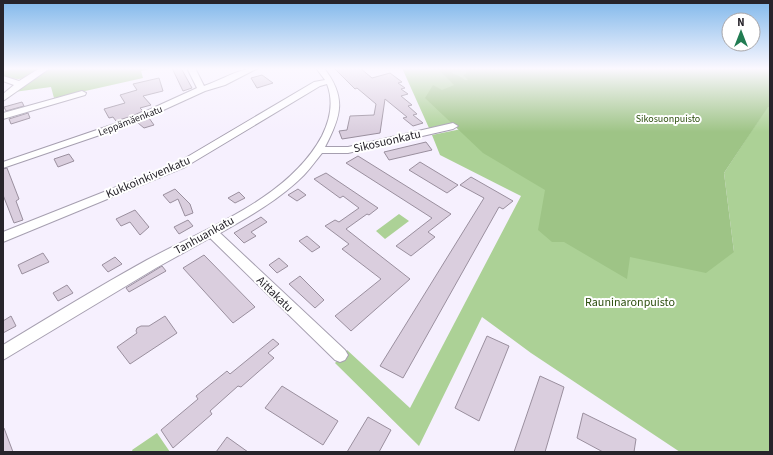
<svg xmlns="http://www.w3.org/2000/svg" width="773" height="455" font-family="'Source Sans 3',sans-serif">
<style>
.green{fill:#acd196}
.forest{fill:#9ec486}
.building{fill:#dacede;stroke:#9a8f9e}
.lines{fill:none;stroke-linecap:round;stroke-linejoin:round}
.minor-casing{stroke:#a69fb0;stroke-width:2}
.minor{fill:#fff;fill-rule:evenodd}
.labels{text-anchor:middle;stroke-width:4;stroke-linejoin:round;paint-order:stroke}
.far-park-label{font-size:10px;fill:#2c4e0e;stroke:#fff}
.far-street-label{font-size:10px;fill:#27242b;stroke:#fff}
.street-label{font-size:12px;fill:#27242b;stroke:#fff}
.park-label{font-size:12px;fill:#2c4e0e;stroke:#fff}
</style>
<rect width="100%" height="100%" fill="#f6f0fe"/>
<path class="green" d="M15 68H41C24 79 23 82 3 76V71Z
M50 68H154L141 71 143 78 54 98 51 87 14 92Z
M402 68H528L512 110 429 128Z
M768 106 770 107V452H680L531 353 482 317 419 446 335 363 347 350 410 408 521 196 440 155 432 135 520 117 734 252 724 173Z
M399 214 409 221 385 239 376 231Z
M157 433 170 452H133L132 450Z"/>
<path class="forest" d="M437 68H463L460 72 453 71 452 73 461 77 465 80H468L463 75 466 74 467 68H770V107H768L724 173 734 252 706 273 630 257 627 279 564 242H552L538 230 545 190 483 153 425 98 433 85 442 90 454 85Z"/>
<path class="building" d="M172 68H181L192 88 183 91Z
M334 68H360L372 78 390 73 402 82 398 83 405 88 401 89 408 94 401 96 412 105 408 106 417 114 413 115 423 123 413 126 403 118 407 117 385 99 380 133 342 139 339 131 347 130 350 116 374 115 376 104 357 88 355 89Z
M262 75 273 83 257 88 251 78Z
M159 78 163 91 143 96 151 105 140 108 143 111 132 116 116 121 113 117 109 118 104 109 125 103 120 95 137 90 133 84Z
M22 102 24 106 6 111 4 107Z
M28 113 30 118 11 124 9 119Z
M149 118 154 125 144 128 138 123Z
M426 142 432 150 389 160 384 152Z
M69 154 74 161 58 167 54 159Z
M358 156 451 214 428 232 435 237 411 256 396 246 432 218 346 163Z
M420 162 458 185 447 193 409 170Z
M7 168 19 199 16 201 23 220 14 223 3 195V169Z
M326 173 378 208 369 215 367 214 346 229 410 279 351 331 335 316 381 279 342 249 349 244 325 226 335 220 339 222 359 208 343 196 340 198 314 179Z
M471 177 513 201 503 209 499 207 403 378 380 366 484 198 460 185Z
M175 189 190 204 193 213 185 216 178 199 170 203 163 195Z
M298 189 306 195 297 201 288 195Z
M239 192 245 198 235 203 228 198Z
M135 210 149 227 140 235 130 222 121 226 116 219Z
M261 217 267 222 251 232 256 236 244 243 234 233Z
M188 220 193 226 179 234 174 227Z
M307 236 320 247 312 252 299 241Z
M43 253 49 262 22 274 18 265Z
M204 255 255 307 233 323 183 268Z
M115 257 122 264 108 272 102 265Z
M279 258 288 266 277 273 269 265Z
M162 266 166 271 129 292 126 288Z
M300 276 324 300 315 308 289 284Z
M67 285 73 293 58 301 53 293Z
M11 316 16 326 3 333V321Z
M165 316 177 333 130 364 117 347 137 333 136 331 137 328 141 326H149Z
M487 336 509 346 479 421 455 408Z
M273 339 279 344 268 353 274 358 241 387 238 386 210 411 212 414 173 448 161 430 198 399 196 396 227 371 230 374Z
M540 376 564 387 545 452H514Z
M282 386 338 421 323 445 265 408Z
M583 413 636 439 634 452H603L577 438Z
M368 417 391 430 379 452H347Z
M3 428H4L13 452H3Z
M227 437 248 452H216Z"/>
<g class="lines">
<defs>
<path id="minor" d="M40 68H50L3 101V94L14 85 3 81V76L19 81Z
M187 68H195L204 86C222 80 239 68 258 68L225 85 205 91 135 123 3 168V162L129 119 197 88Z
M316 68H324C347 98 341 116 325 147H348L453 123 458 126 453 129 348 153H322C316 160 311 168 304 175 280 199 249 217 220 233L345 350 348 355 345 360 340 362 335 360 210 238 156 268 3 360V345C51 316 98 287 147 260 206 228 288 199 322 136 330 120 334 102 327 84L320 86 185 167 3 242V232L177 163 314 82 325 80Z
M82 91 86 93 85 95 3 119V113Z"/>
</defs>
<use href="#minor" class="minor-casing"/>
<use href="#minor" class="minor"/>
</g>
<linearGradient id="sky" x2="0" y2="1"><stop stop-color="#81b8eb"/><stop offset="0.52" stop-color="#fbf8ff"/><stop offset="1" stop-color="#fbf8ff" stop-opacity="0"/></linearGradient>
<rect width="773" height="132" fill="url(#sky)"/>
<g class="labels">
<g class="far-park-label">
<text x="668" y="122">Sikosuonpuisto</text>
</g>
<g class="far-street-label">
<text transform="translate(130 120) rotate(-21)" y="4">Leppämäenkatu</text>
</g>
<g class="street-label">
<text transform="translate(387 141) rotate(-13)" y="4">Sikosuonkatu</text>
<text transform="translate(148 177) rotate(-23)" y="4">Kukkoinkivenkatu</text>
<text transform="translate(204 235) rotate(-29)" y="4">Tanhuankatu</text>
<text transform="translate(275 294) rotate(44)" y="4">Aittakatu</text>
</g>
<g class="park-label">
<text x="630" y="306">Rauninaronpuisto</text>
</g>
</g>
<rect width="773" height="455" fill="none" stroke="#27242b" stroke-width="8"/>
<g transform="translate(741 32)"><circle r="19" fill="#ffffff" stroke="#a9a7aa"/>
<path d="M0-3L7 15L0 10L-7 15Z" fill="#217c52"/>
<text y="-6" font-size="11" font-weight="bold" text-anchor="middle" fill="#27242b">N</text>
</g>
</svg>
